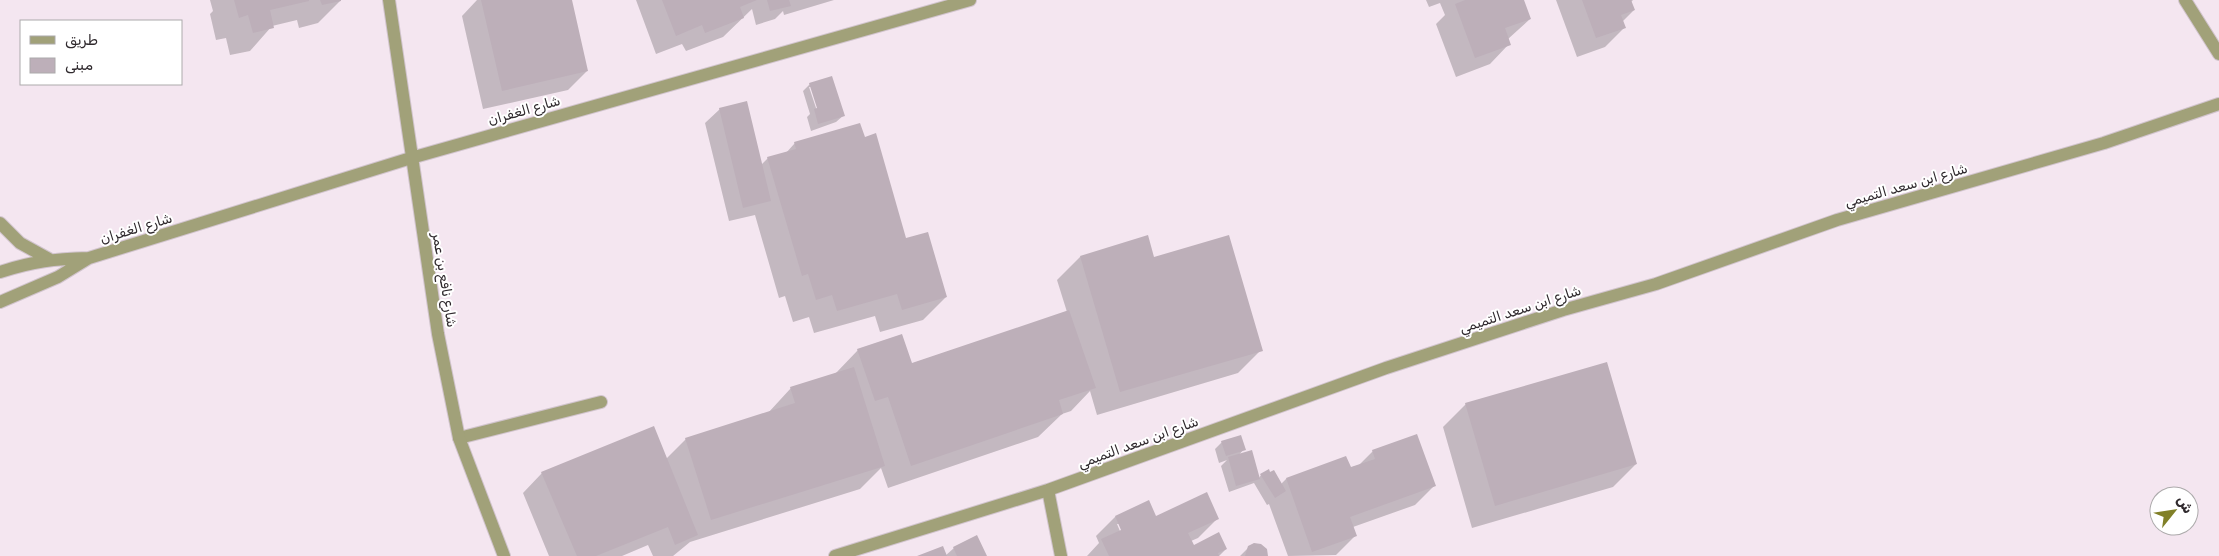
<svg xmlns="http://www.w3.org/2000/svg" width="2219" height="556" font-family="Rubik,'Noto Naskh Arabic',sans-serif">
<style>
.shadow{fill:#0003;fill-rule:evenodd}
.building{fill:#bdafb9}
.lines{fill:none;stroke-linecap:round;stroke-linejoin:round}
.service-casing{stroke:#d1c4cd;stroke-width:14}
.minor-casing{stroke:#d1c4cd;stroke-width:14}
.service{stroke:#a1a179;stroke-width:12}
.minor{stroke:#a1a179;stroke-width:12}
.labels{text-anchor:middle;stroke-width:4;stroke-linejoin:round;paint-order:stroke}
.street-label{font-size:14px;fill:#302a2e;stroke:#fff}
</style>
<rect width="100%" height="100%" fill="#f4e6f0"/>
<path class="shadow" d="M210 0H341L318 23 299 28 297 20 272 26 250 51 230 55 226 38 216 40 210 14 213 11Z
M477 0H571L587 71 568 90 483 109 462 16Z
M636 0H834L784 15 783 11 775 19 756 25 752 9 723 37 686 51 682 44 656 54Z
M1426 0H1522L1530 19 1508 39 1509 44 1490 64 1456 77 1436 24 1445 15 1440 3 1429 7Z
M1556 0H1633L1631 2 1634 10 1622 22 1625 27 1605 47 1577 57Z
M810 84 844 115 836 122 811 131 807 117 810 114 803 91ZM809 87H812L820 113 818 114Z
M720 109 761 165 768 158 785 154 795 143 905 239 946 297 923 320 880 332 875 316 814 333 809 317 793 322 785 296 779 298 755 215 729 221 705 123Z
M1080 257 1154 258 1261 350 1238 373 1097 415 1090 391 1071 411 1062 414 1038 437 888 488 881 468 860 489 690 542 673 556H653L648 545 622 556H549L523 493 542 473 666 459 686 439 768 413 791 388 835 374 858 350 911 364 1067 312 1057 280Z
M1466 404 1636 464 1613 487 1472 528 1443 427Z
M1222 442 1244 449 1238 456 1259 478 1261 475 1281 484 1286 479 1358 466 1373 451 1434 486 1415 505 1353 527 1356 535 1336 555 1288 556 1269 504 1267 505 1254 483 1229 492 1221 466 1227 460 1219 463 1215 449Z
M1148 502 1155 518H1218L1198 538 1191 541 1193 546 1226 549 1219 556H1087L1099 543 1096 536 1115 517ZM1117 524H1119L1125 535 1122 536Z
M1249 547 1267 556H1240Z
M954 548 986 556H945Z"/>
<path class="building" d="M234 0H309V1L270 10 274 28 253 33 248 15 239 18Z
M320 0H341V1L322 5Z
M481 0H572L588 71 502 91Z
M662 0H757L740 7 744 18 705 33 702 25 676 36Z
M767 0H789L791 6 770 11Z
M1465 0H1524L1531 19 1505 28 1511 45 1475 58 1455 4Z
M1582 0H1631L1635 10 1621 15 1626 28 1596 38Z
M832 76 845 116 818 124 814 109 817 108 809 83Z
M747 101 771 201 743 208 719 108Z
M860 123 865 137 876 133 906 238 928 232 947 297 902 310 897 294 837 311 832 295 816 300 808 274 802 276 767 157 796 149 794 142Z
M1148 235 1154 257 1229 235 1263 351 1120 392 1080 256Z
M1069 310 1096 388 1059 400 1063 414 911 466 888 397 875 401 857 349 902 334 912 363Z
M1607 362 1637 464 1495 506 1465 403Z
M854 367 885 466 711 520 685 438 795 403 790 387Z
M654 426 698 535 675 545 668 527 596 556H577L541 472Z
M1417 434 1436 486 1350 517 1357 536 1312 552 1286 478 1346 456 1351 467 1375 459 1372 450Z
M1241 435 1246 450 1226 456 1221 441Z
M1252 450 1260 479 1236 486 1228 457Z
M1269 469 1270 472 1274 470 1286 491 1275 498 1260 474Z
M1207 492 1219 519 1188 533 1194 545 1219 532 1227 549 1218 553 1219 556H1109L1101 539 1121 530 1115 516 1149 500 1156 516Z
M977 535 987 556H957L953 547Z
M1254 543 1261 544 1267 549 1268 556H1245L1248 546Z
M943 546 947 556H917Z"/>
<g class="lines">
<defs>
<path id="service" d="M459 438 601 402"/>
<path id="minor" d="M389 0 438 334 459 438 504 556
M2185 0 2219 54
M0 223 20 243 49 259
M0 272C34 261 54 259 89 258
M0 302 58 277 89 258 411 158 970 0
M1048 490 1061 556
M835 556 1048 490 1386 368 1563 310 1656 284 1837 220 2104 143 2219 104"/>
</defs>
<use href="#service" class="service-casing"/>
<use href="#minor" class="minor-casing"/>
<use href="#service" class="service"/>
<use href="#minor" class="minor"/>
</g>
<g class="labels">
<g class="street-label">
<text transform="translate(524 110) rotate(-16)" y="5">شارع الغفران</text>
<text transform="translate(1906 185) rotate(-16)" y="5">شارع ابن سعد التميمي</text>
<text transform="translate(136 228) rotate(-17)" y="5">شارع الغفران</text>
<text transform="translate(445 280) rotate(81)" y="5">شارع نافع بن عمر</text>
<text transform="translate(1520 309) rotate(-18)" y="5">شارع ابن سعد التميمي</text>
<text transform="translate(1138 442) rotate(-20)" y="5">شارع ابن سعد التميمي</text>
</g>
</g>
<rect x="20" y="20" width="162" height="65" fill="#ffffff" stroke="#acaaab"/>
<rect x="30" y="36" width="25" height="8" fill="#a1a179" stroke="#acaaab"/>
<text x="65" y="45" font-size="15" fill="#302a2e">طريق</text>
<rect x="30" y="58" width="25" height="15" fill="#bdafb9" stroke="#acaaab"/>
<text x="65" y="70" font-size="15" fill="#302a2e">مبنى</text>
<g transform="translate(2174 511) rotate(60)"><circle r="24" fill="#ffffff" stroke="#acaaab"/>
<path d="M0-4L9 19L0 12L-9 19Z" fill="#818028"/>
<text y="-8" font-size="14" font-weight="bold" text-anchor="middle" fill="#302a2e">ش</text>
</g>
</svg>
